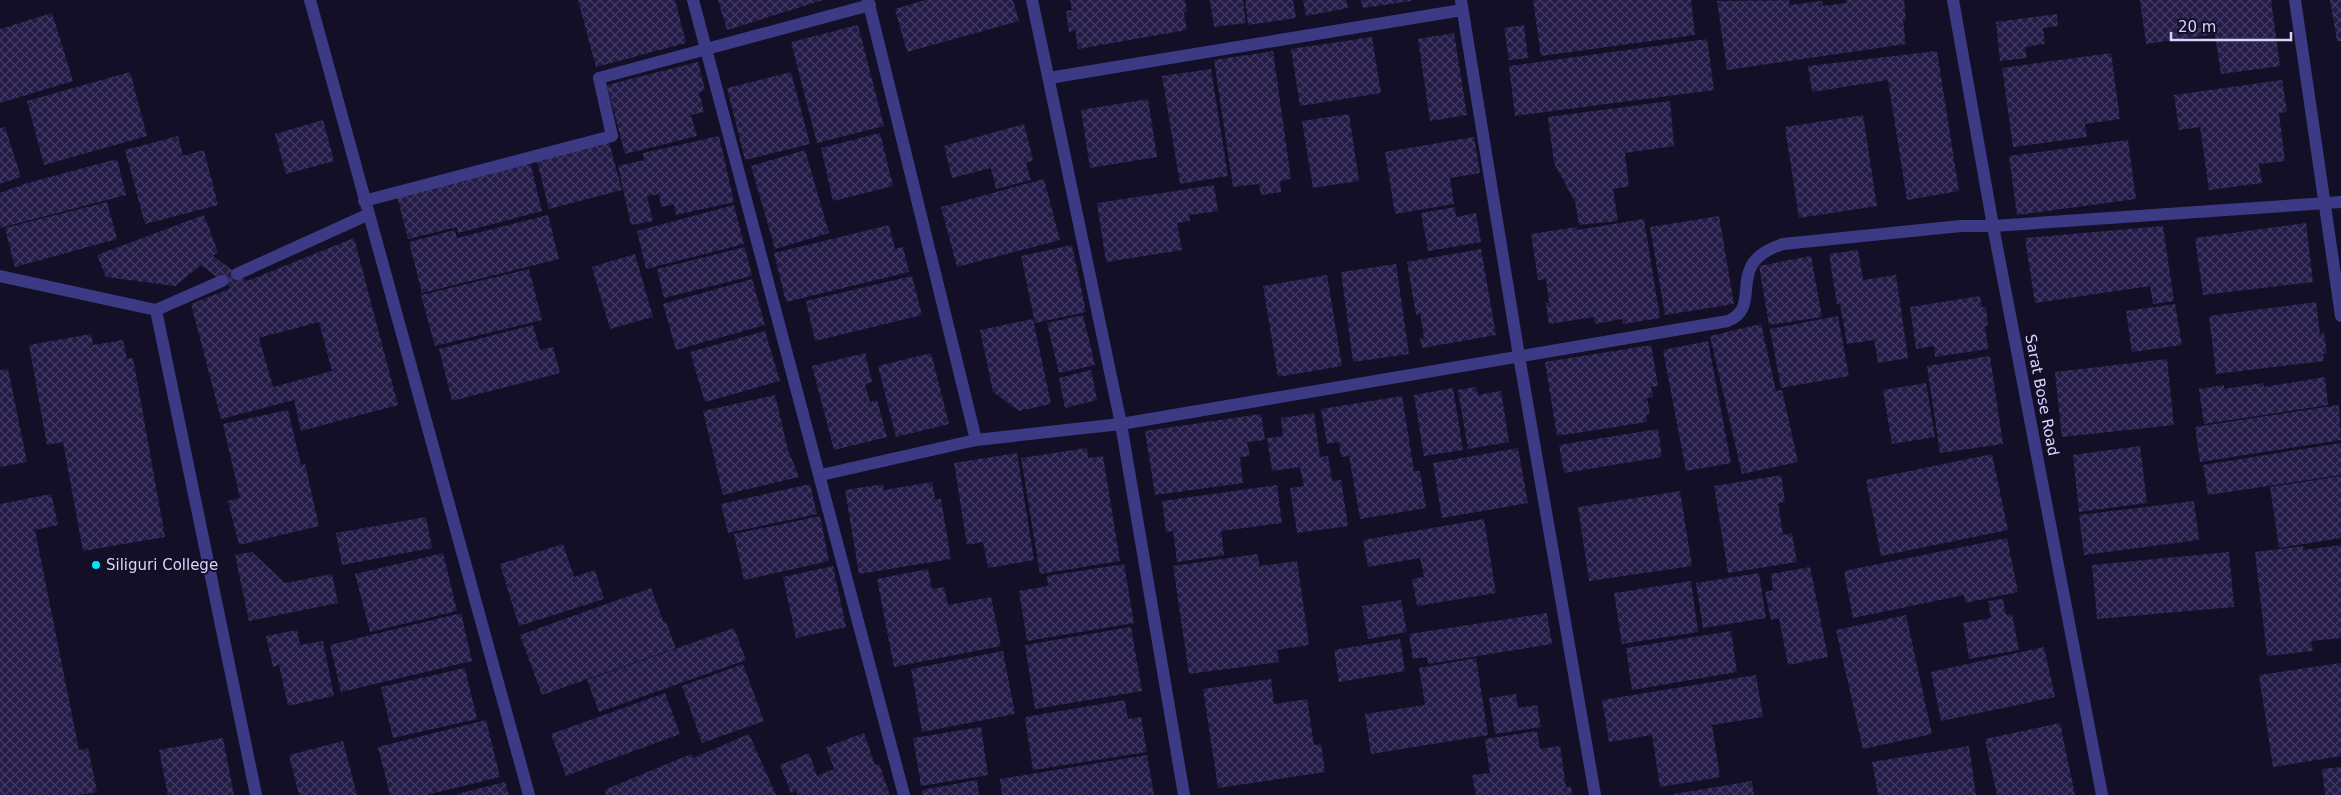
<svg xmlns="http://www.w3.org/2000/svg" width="2341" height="795" font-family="'DejaVu Sans',sans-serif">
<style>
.building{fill:url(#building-cross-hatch);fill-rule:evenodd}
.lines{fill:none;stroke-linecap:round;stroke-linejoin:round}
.service{stroke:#3d3a85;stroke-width:12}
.minor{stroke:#3d3a85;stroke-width:12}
.poi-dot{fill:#00e5ff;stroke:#130f26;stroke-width:2}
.labels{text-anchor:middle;stroke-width:4;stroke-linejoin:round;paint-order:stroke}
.street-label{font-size:15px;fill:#d9d4ff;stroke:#130f26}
.poi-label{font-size:15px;fill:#d9d4ff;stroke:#130f26;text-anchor:start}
</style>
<defs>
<pattern id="building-cross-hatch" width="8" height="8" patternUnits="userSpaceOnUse" patternTransform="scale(1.25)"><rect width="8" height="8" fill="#241b47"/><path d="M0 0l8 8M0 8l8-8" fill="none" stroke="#433b63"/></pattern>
</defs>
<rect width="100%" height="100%" fill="#130f26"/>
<path class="building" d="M578 0H675L686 43 596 67Z
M718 0H823L727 30Z
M925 0H1013L1019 21 907 52 895 9Z
M1070 0H1185L1187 12 1184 13 1187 30 1078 49 1075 30 1069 32 1066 11 1072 10Z
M1210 0H1243L1246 23 1214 27Z
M1245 0H1293L1296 18 1248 25Z
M1303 0H1346L1348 8 1306 16Z
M1361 0H1411V1L1363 8Z
M1533 0H1691L1695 35 1541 56Z
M1789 0 1790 5 1822 1 1823 6 1847 3 1846 0H1904L1906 20 1903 21 1906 44 1727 70 1717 1Z
M2140 0H2271L2280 66 2221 74 2215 34 2146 44Z
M2330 0H2341V41H2337Z
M52 13 73 81 0 103V29Z
M2057 14 2058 26 2043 28 2045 44 2025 47 2027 58 2000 61 1996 22Z
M858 25 884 126 817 143 791 42Z
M1524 25 1528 58 1509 60 1504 28Z
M1454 33 1467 115 1430 121 1418 39Z
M1372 37 1381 93 1300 106 1291 49Z
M1707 39 1714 90 1515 116 1509 66Z
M1273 51 1291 179 1280 181 1281 192 1261 195 1259 184 1233 187 1214 60Z
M1937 51 1959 191 1907 200 1888 80 1812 92 1808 66Z
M2111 53 2120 119 2085 124 2087 137 2013 147 2002 68Z
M698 62 705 90 699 92 704 112 691 115 697 136 625 154 607 85Z
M1211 69 1228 176 1180 184 1162 76Z
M130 72 147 136 44 165 27 101Z
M791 72 810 144 745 160 727 88Z
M2282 80 2287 112 2279 113 2285 161 2259 164 2262 183 2209 190 2200 127 2179 130 2174 95Z
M1148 99 1157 157 1090 168 1081 110Z
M1670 101 1674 146 1625 153 1629 186 1613 189 1618 221 1579 225 1575 202 1554 163 1548 117Z
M1349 114 1359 181 1313 188 1302 121Z
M1863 115 1877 206 1799 218 1785 127Z
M323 120 334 161 286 174 275 134Z
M1024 124 1033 160 1026 163 1031 180 996 189 991 168 952 178 944 146Z
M5 127 21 177 0 184V128Z
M880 133 893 186 833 201 821 148Z
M178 136 183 156 204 150 218 205 145 224 125 150Z
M719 136 734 202 676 215 674 204 661 207 659 194 647 196 653 221 631 225 618 166 644 160 643 153Z
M1474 137 1480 173 1450 178 1454 204 1395 214 1385 152Z
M2128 140 2136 199 2017 215 2009 156Z
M609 142 622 190 549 209 537 161Z
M805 150 829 233 775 249 751 166Z
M117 159 126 195 0 228V193L24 184Z
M530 162 542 211 458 233 457 227 408 239 397 196Z
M1044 179 1060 240 957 267 941 207Z
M1214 185 1218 211 1189 215 1190 221 1177 223 1182 250 1106 262 1097 203Z
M107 202 117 239 15 267 5 228Z
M734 205 744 244 646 269 637 231Z
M1455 207 1456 217 1476 213 1481 242 1428 251 1421 213Z
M204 215 218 252 213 256 247 281 354 238 398 405 301 431 294 400 221 419 191 304 231 288 201 265 175 286 106 277 97 255ZM319 322 332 371 273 387 259 338Z
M548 215 559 259 422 293 409 242 455 230 457 238Z
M1719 216 1734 304 1665 315 1650 227Z
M1644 219 1660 318 1623 324 1622 319 1595 324 1594 317 1549 324 1546 303H1549L1546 279 1538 280 1531 234 1577 227V230Z
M2306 223 2313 282 2203 295 2195 238Z
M889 225 895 249 903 247 909 272 786 302 774 253Z
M2163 226 2174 301 2153 304 2150 286 2035 303 2025 238Z
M1072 245 1086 312 1035 323 1021 256Z
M745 247 752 276 664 298 657 269Z
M1481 249 1496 335 1422 348 1420 339 1424 338 1420 314 1416 315 1407 262Z
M1858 250 1863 280 1896 275 1908 358 1878 363 1874 340 1847 344 1840 304 1837 305 1829 254Z
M635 254 653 317 610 329 592 267Z
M1811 256 1822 317 1769 325 1759 266Z
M1396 264 1409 354 1353 362 1341 272Z
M529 269 542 320 435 346 421 295Z
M1327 275 1342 366 1278 377 1263 286Z
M912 276 922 315 815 341 806 301Z
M752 279 765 325 676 350 663 304Z
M1980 296 1982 307H1986L1988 326H1985L1988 349 1935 357 1934 346 1916 349 1910 307Z
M2316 302 2320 334 2324 333 2327 353 2323 354 2324 361 2216 374 2209 316Z
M2175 304 2182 345 2132 352 2126 311Z
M1083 315 1095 365 1059 373 1047 323Z
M1838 316 1849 376 1781 388 1770 329Z
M1033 319 1051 404 1019 411 993 392 980 330Z
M1761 324 1776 391 1782 390 1798 462 1742 474 1710 336Z
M533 325 540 350 553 347 560 373 452 401 439 349Z
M765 331 780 381 705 402 690 352Z
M91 334 93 345 123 340 127 359 133 358 165 537 83 551 63 442 47 445 29 345Z
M1708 341 1731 463 1686 471 1663 350Z
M1651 345 1658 386 1651 387 1653 397 1647 398 1650 414 1646 415 1647 422 1557 436 1545 362Z
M865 353 872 382 865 384 870 402 877 400 887 437 834 450 812 366Z
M931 353 949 424 896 437 878 366Z
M1990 356 2003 444 1940 453 1927 366Z
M2167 359 2174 425 2062 437 2055 372Z
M8 369 27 462 0 467V370Z
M1091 370 1097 400 1065 408 1059 378Z
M2325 377 2328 405 2204 424 2199 389 2224 385V389L2263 383 2264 387Z
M1926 383 1935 437 1892 444 1883 390Z
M1476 387 1478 395 1501 391 1509 442 1468 449 1458 390Z
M1453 388 1463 450 1424 456 1414 395Z
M775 395 788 450 799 477 723 495 703 411Z
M1402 396 1414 471H1420L1426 508 1360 519 1349 456 1341 457 1339 442 1327 444 1321 409Z
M2339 405 2341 440 2200 462 2195 427Z
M288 410 301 465 305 464 319 526 239 545 228 501 240 498 223 424Z
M1314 413 1320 457 1328 456 1332 481 1341 480 1348 526 1297 533 1290 488 1304 486 1300 467 1272 471 1267 438 1283 436 1281 418Z
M1261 414 1265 440 1247 442 1250 456 1240 457 1243 483 1155 495 1145 431Z
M1658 429 1662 457 1564 473 1559 445Z
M2341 443V475L2208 495 2203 465Z
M2140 446 2147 503 2079 512 2073 455Z
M1087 448 1088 458 1103 456 1120 561 1040 574 1021 458Z
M1518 448 1528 503 1442 518 1433 463Z
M1017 453 1034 560 988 568 983 542 967 545 954 463Z
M1992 454 2008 530 1881 556 1866 480Z
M1781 475 1785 502 1778 503 1783 535 1792 533 1797 562 1728 573 1714 486Z
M2341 476V538L2279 548 2270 487Z
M932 482 935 499H941L951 559 859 574 845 490 883 484 884 490Z
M810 484 817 514 728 533 721 504Z
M1277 485 1282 523 1221 531 1224 555 1177 562 1173 531 1166 532 1162 501Z
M1680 491 1692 566 1589 581 1578 507Z
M51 494 58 525 35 530 79 750 88 748 97 792 80 795H0V504Z
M2194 501 2199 540 2084 555 2079 515Z
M820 516 829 561 744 580 734 534Z
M426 517 432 548 342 565 336 533Z
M1484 519 1496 593 1417 606 1412 579 1424 577 1420 558 1368 567 1363 540Z
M2007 538 2018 592 1965 603 1964 595 1853 618 1844 571Z
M563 544 574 577 595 570 604 599 519 626 500 564Z
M2341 545V638L2311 641 2313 651 2267 656 2255 552 2303 546 2304 550Z
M252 552 285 583 332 574 338 603 249 621 235 555Z
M2229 552 2234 607 2097 619 2092 565Z
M443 553 457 611 370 632 355 574Z
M1257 554 1260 566 1297 561 1309 645 1277 650 1279 662 1189 674 1173 566Z
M1124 564 1134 623 1027 641 1019 591 1048 586 1047 576Z
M833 566 846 627 796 638 783 577Z
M1810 567 1828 657 1788 665 1779 618 1771 620 1765 592 1773 590 1771 574Z
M928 569 932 589 944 587 948 605 991 597 1001 646 894 667 877 579Z
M1759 573 1766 618 1703 628 1696 583Z
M1691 581 1698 632 1622 644 1614 593Z
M651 588 664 623 666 622 676 648 542 695 520 635Z
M2003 599 2006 615 2012 614 2019 650 1969 659 1963 623 1991 618 1988 601Z
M1401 600 1407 632 1368 639 1362 606Z
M461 613 472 661 341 692 330 645Z
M1547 613 1552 644 1428 664 1427 657 1413 659 1409 634Z
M1906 615 1932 734 1863 749 1836 630Z
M1131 627 1142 691 1035 709 1025 645Z
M734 628 746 660 599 712 587 680Z
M297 630 300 645 323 641 334 696 288 706 279 665 273 667 266 636Z
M1731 631 1737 672 1632 690 1626 648Z
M1400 639 1405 671 1339 682 1334 650Z
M2044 647 2055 697 1941 721 1931 672Z
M1003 651 1015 714 922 732 911 669Z
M1476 658 1488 735 1371 754 1365 714 1425 705 1419 668Z
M2341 663V756L2273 767 2259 675Z
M743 664 764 721 702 743 682 686Z
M465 668 477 719 393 738 381 687Z
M1756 675 1763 717 1712 725 1720 777 1660 787 1652 735 1609 742 1602 700Z
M1271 679 1274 704 1307 699 1314 745 1321 744 1325 772 1218 788 1203 689Z
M665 693 680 734 566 776 551 734Z
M1516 694 1518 708 1537 705 1541 727 1495 734 1489 698Z
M1125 700 1128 719 1141 717 1147 752 1033 770 1025 717Z
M486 720 500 777 426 795H390L378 747Z
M2060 723 2075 795H1997L1985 739Z
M981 727 988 775 921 786 913 738Z
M1537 731 1540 749 1560 746 1566 787H1571L1572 795H1476L1472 775 1490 773 1485 739Z
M864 733 875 765 879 764 890 795H798L796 790 791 793 780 765 809 753 817 776 834 769 826 747Z
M749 734 776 795H606L604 790 691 754 693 758Z
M223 738 234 795H168L159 750Z
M343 741 357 795H299L289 755Z
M1969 746 1976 795H1878L1872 762Z
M1147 755 1154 795H1002L1000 779Z
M2341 767V795H2325L2322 769Z
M977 780 979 795H923L922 790Z
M1752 781 1754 795H1674V794Z
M505 782 509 795H457V794Z"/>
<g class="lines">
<path class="service" d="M364 201 612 136 599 78
M237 274 367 215
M156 310 222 281"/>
<path class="minor" d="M310 0 529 795
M693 0 904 795
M868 0 976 440
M1032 0 1121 424 1184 795
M1461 0 1519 356 1595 795
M1953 0 1993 226 2102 795
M2295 0 2341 316
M599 78 870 5
M1049 78 1462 10
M0 276 156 310 256 795
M821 475 976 440 1121 424 1728 321C1765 306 1722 263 1783 244L1961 226H1993L2341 202"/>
</g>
<circle class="poi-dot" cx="96" cy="565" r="5"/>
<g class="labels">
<g class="street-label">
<text transform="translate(2042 395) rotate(79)" y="5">Sarat Bose Road</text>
</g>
<g class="poi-label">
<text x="106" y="570">Siliguri College</text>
</g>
</g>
<path d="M2171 32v8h120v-8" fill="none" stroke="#d9d4ff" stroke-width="2.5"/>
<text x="2178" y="32" font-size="15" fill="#d9d4ff" stroke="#130f26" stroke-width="4" paint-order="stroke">20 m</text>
</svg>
